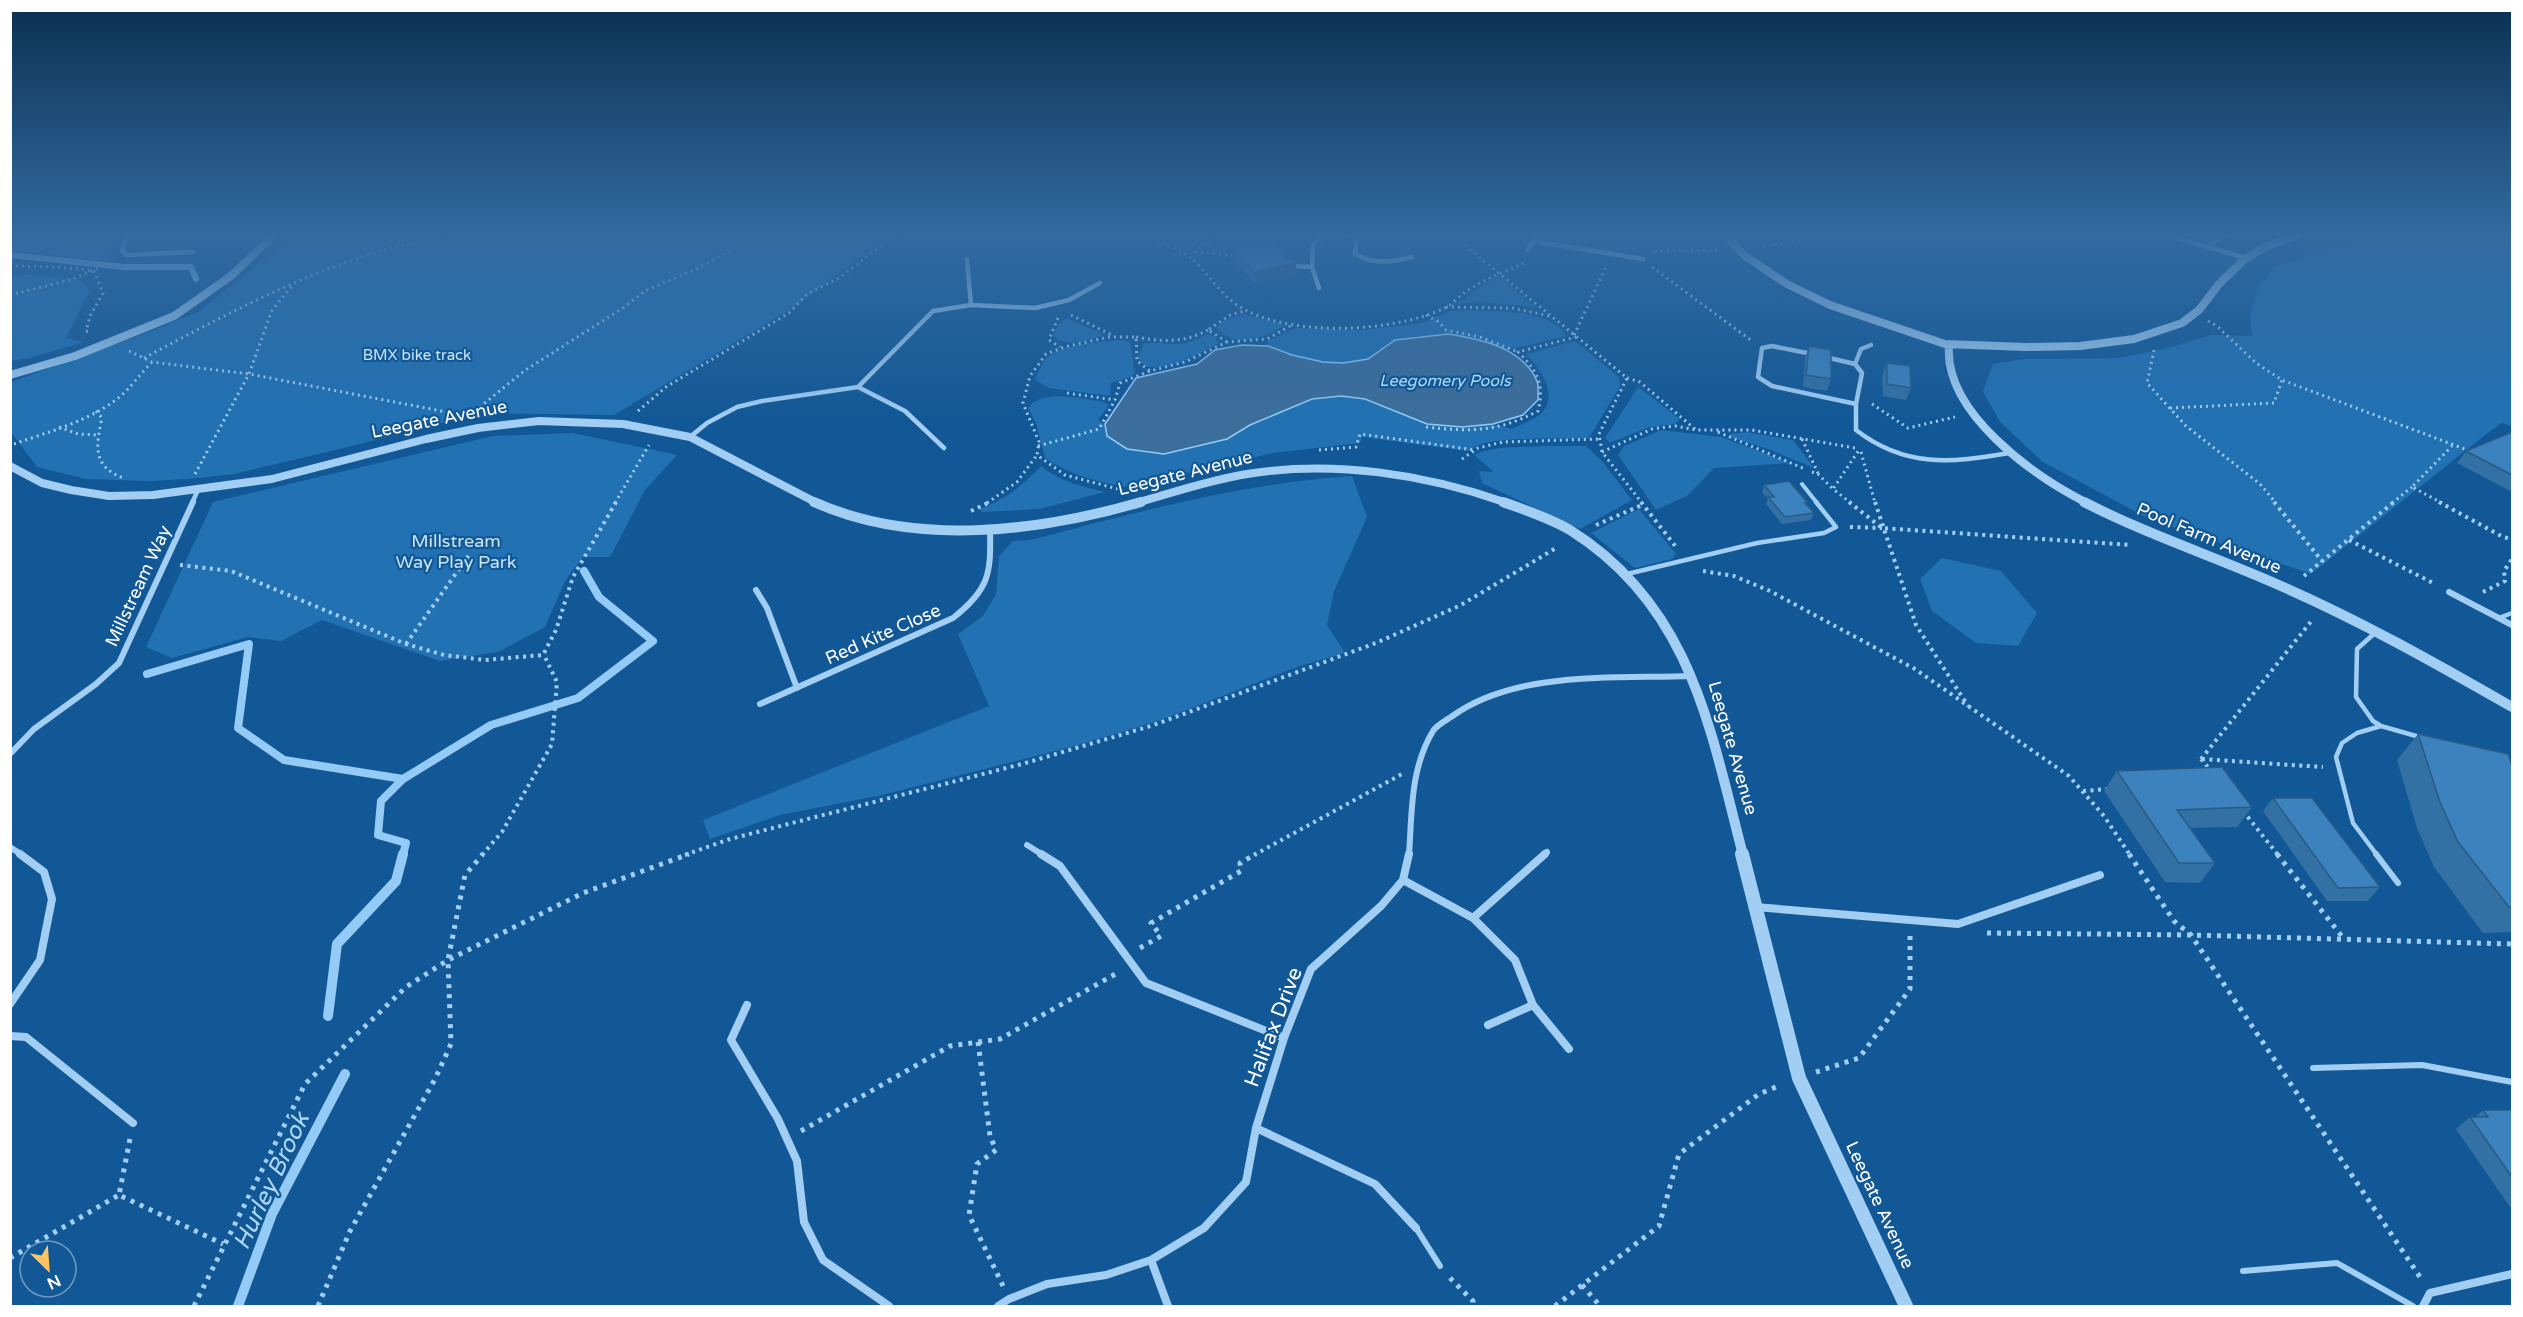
<svg xmlns="http://www.w3.org/2000/svg" width="2523" height="1317" font-family="'Varela Round',sans-serif">
<style>
.green{fill:#2171b3}
.water{fill:#3c6e9b;stroke:#94cbf6;stroke-width:1.5}
.lines{fill:none;stroke-linecap:round;stroke-linejoin:round}
.stream-far2{stroke:#94cbf6;stroke-width:6}
.stream-far1{stroke:#94cbf6;stroke-width:8}
.stream{stroke:#94cbf6;stroke-width:10}
.path-far2{stroke:#a2cef3;stroke-width:3;stroke-dasharray:2 4;stroke-linecap:butt}
.path-far1{stroke:#a2cef3;stroke-width:4;stroke-dasharray:3 4.5;stroke-linecap:butt}
.path{stroke:#a2cef3;stroke-width:5;stroke-dasharray:4 6;stroke-linecap:butt}
.service-far2{stroke:#a2cef3;stroke-width:4}
.service-far1{stroke:#a2cef3;stroke-width:4.5}
.service{stroke:#a2cef3;stroke-width:6}
.minor-far2{stroke:#a2cef3;stroke-width:4.5}
.minor-far1{stroke:#a2cef3;stroke-width:6}
.minor{stroke:#a2cef3;stroke-width:8}
.tertiary-far2{stroke:#a2cef3;stroke-width:8}
.tertiary-far1{stroke:#a2cef3;stroke-width:10}
.tertiary{stroke:#a2cef3;stroke-width:14}
.tertiary-bridge{stroke:#a2cef3;stroke-width:8}
.wall{fill:#3370a3}
.shaded-wall{fill:#295b85}
.building{fill:#3b82be;stroke:#295b85;stroke-width:1.5}
.labels{text-anchor:middle;stroke-width:4.5;stroke-linejoin:round;paint-order:stroke}
.far-park-label{font-size:15px;fill:#cae6fd;stroke:#125896}
.far-water-label{font-size:16px;font-style:italic;fill:#aed8fa;stroke:#125896}
.street-label{font-size:18px;fill:#fff;stroke:#125896}
.park-label{font-size:18px;fill:#cae6fd;stroke:#125896}
.near-street-label{font-size:21px;fill:#fff;stroke:#125896}
.near-water-label{font-size:24px;font-style:italic;fill:#aed8fa;stroke:#125896}
</style>
<rect width="100%" height="100%" fill="#125896"/>
<path class="green" d="M11 234H120L119 244 108 252 113 259 103 262 45 253 11 252Z
M296 234H891L794 307 614 415 481 413 348 447 234 474 189 479 148 481 86 479 37 467 11 432V382L138 336 198 312Z
M2431 234H2512V426L2502 423 2485 435 2311 574 2149 519 2043 462 2000 422 1983 391 1993 364 2024 359 2118 358 2164 349 2211 335 2252 336 2250 316 2257 290 2274 267 2354 241Z
M28 275 78 278 90 290 66 338 83 342 30 358 11 361V277Z
M1500 277 1536 307 1479 302 1456 304 1492 279Z
M1461 310C1487 311 1554 308 1566 336L1508 350 1477 339 1448 334 1418 336 1395 340 1368 359 1343 363 1323 362 1292 355 1268 346V341L1296 328 1364 330 1421 323 1450 311Z
M1243 314 1285 325C1265 339 1235 349 1216 328L1223 321Z
M1067 318 1104 335C1090 340 1064 349 1053 335L1059 324Z
M1208 334 1215 337 1219 343C1200 353 1154 381 1138 359L1143 344C1156 341 1167 345 1179 344 1190 344 1198 338 1208 334Z
M1120 340 1130 342 1135 373 1130 377 1111 383 1110 396 1049 388 1035 380C1038 373 1041 365 1046 359 1059 343 1101 342 1120 340Z
M1575 341 1619 377 1620 386 1589 438C1564 440 1485 434 1469 451L1362 437 1360 443 1273 453 1126 487C1097 482 1070 475 1045 458L1036 423 1028 408C1043 388 1083 399 1104 402L1109 405 1098 420 1105 424 1108 437 1227 439 1250 425 1287 407 1312 399 1341 396 1365 399 1389 408 1462 427 1493 424 1512 429C1520 425 1530 421 1538 416 1561 398 1541 369 1526 354Z
M1638 387 1680 419 1675 424 1650 427 1612 442H1609L1605 438Z
M1661 430 1721 437 1791 463 1714 468 1687 496 1656 510 1618 455 1624 446Z
M1747 432 1793 440 1814 468 1768 449 1729 437 1730 434Z
M573 433 677 455 645 490 610 557H583L565 581 545 627 498 652 440 661 322 620 281 641 248 637 172 658 146 647 213 502 493 436Z
M1543 446H1586L1602 461 1632 500 1580 529 1482 483 1479 471 1494 472 1474 455C1494 445 1520 448 1543 446Z
M1041 466C1060 482 1082 486 1105 492L1040 509 982 512 980 509C1006 499 1022 486 1041 466Z
M1352 476 1367 517 1334 591 1327 625 1345 653 1297 667 1161 720 1075 746 882 795 780 815 710 839 703 820 989 706 958 634 983 616 996 594 999 556 1013 541 1031 540C1137 512 1243 483 1352 476Z
M1639 509 1676 554 1672 559 1635 568 1591 533Z
M1942 558 2001 571 2037 613 2018 646 1976 643 1932 611 1920 579Z"/>
<path class="water" d="M1448 334C1480 339 1522 347 1537 381 1539 386 1538 394 1538 400L1523 415 1493 424 1462 427 1427 424 1365 399 1341 396 1312 399 1250 425 1227 439 1164 454 1127 449 1107 436 1105 424 1136 378 1197 364 1215 350 1242 345 1268 346 1292 355 1323 362 1343 363 1368 359 1395 340Z"/>
<g class="lines">
<path class="stream-far2" d="M10 255 124 267H191L196 279"/>
<path class="stream-far1" d="M147 674 249 644 238 728 284 760 403 779
M403 855 406 843 378 835 381 801 403 779 491 725 578 698 653 641 599 597 584 571"/>
<path class="stream" d="M328 1016 337 944 396 881 403 854
M238 1306 272 1214 345 1074"/>
<path class="path-far2" d="M1134 234C1163 241 1185 249 1205 272 1214 283 1224 296 1237 305 1286 338 1393 333 1445 308 1453 304 1459 296 1467 291 1484 279 1505 272 1524 263
M1451 234 1627 378 1599 434 1602 452 1642 503
M296 237 300 234
M1763 247 1801 240 1811 234
M1655 251 1717 250
M1194 252 1221 234
M1195 252 1239 256
M10 266 60 267 94 271 103 293 90 316 86 331 89 332
M1652 267 1752 341
M10 295 70 280 112 262
M1446 307 1512 308 1549 316
M1071 315 1112 335
M1426 315 1439 322 1446 330 1480 337 1518 352
M1058 318 1049 340 1060 347
M2208 321 2217 326 2256 363 2282 380 2470 451
M1574 335 1606 267
M1136 337C1162 342 1184 343 1208 330
M1227 342 1208 330 1230 315 1244 311
M2154 350 2147 383 2186 426 2260 484 2276 503
M129 351 152 362 249 374 457 414
M144 358C225 315 306 271 395 247 418 241 441 239 463 234
M1627 378 1640 382 1696 430
M1067 393 1115 400
M1872 404 1908 428 1955 417
M2170 408 2274 403 2282 380
M96 411 102 418C96 446 92 466 123 478
M475 411 524 371 623 308 645 291 696 269 759 234
M638 411 666 387 789 313 807 294 839 278 885 243 907 234
M59 427 78 434 98 435
M1426 427C1470 432 1498 432 1538 411 1545 385 1537 370 1518 352L1576 337
M1718 432 1805 469
M1802 439 1818 473
M14 444C48 432 87 422 117 399 130 389 140 374 152 362
M1038 446 1099 429 1115 400 1120 383 1150 371 1185 362 1227 342 1267 339 1294 324
M1319 450 1356 447 1360 434 1475 450
M1602 452 1652 429 1675 426 1697 430H1752L1855 448
M1861 452 1875 503
M1462 459 1478 448 1503 442 1600 439
M1812 472 1818 474 1833 489
M195 474 249 374 272 310 293 285
M1118 489 1065 475 1037 455 1039 442 1023 403 1030 376 1046 354 1064 347 1109 337H1136L1137 361 1150 371
M615 503 649 445
M987 503 1017 482 1037 455
M1851 503 1833 489 1859 450
M2392 503 2412 487
M2442 503 2412 487 2452 446"/>
<path class="path-far1" d="M1641 502 1676 547
M1849 502 1882 528 2130 545
M1875 502 1916 625 1968 706
M2274 502 2322 561
M2439 502 2503 537 2512 539
M971 511 990 502
M1596 525 1642 505
M1850 527 1882 528
M2349 540 2435 584
M180 565 231 571 406 644 444 655 485 660 543 655 556 630 573 577 616 502
M1703 571 1734 576 1770 591 1915 669 2069 776 2104 816 2130 855
M2304 576 2394 502
M2483 592 2505 581 2504 571 2512 559
M406 644 469 555
M2201 759 2210 770
M2201 759 2313 619
M2202 759 2323 767
M2083 791 2108 789
M2243 811 2278 855
M482 855 502 832 552 744 557 682 544 655
M685 855 730 839 1022 764 1151 726 1376 643 1461 605 1556 548
M1254 855 1402 774"/>
<path class="path" d="M2129 854 2174 921 2191 935 2422 1280
M2277 854 2344 939
M1987 933 2191 935 2512 944
M1140 948 1161 936 1151 923 1241 871 1240 863 1256 854
M978 1042 990 1136 996 1150 977 1164 969 1215 1003 1286
M1816 1072 1859 1058 1910 989V936
M801 1131 950 1046 1000 1039 1119 972
M130 1139 119 1195 223 1244
M10 1258 119 1195
M1450 1278 1473 1301V1306
M1582 1285 1600 1306
M194 1306 305 1084 406 987 448 960 583 893 689 854
M318 1306 350 1231 435 1079 451 1044 448 960 465 875 483 854
M1555 1306 1659 1226 1679 1154 1759 1094 1781 1085"/>
<path class="service-far2" d="M2209 246 2228 234
M1802 484 1817 503"/>
<path class="service-far1" d="M1627 574 1757 543 1824 533 1836 527 1816 502
M2499 618 2512 613
M2376 632 2357 649 2356 697 2373 721 2381 726 2423 738
M2377 855 2353 823 2336 757 2342 743 2357 733 2381 726"/>
<path class="service" d="M2376 854 2398 883
M2313 1068 2422 1065 2512 1082
M1416 1228 1440 1266
M2243 1271 2337 1263 2413 1306"/>
<path class="minor-far2" d="M128 234 122 250 126 255 193 252
M1346 234 1357 236 1355 254C1375 265 1391 262 1412 257
M2164 234 2245 258
M1533 241 1643 259
M1528 250 1536 234
M967 259 971 305
M1288 266 1312 267
M1319 288 1312 267 1313 243 1331 234
M1871 345 1861 349 1855 364 1862 373 1856 404V430C1905 468 1951 463 2009 453
M1812 354 1772 346 1762 348 1758 377 1772 386 1856 404
M1825 357 1855 364
M858 387 905 411 944 448
M690 437 707 423 737 407 762 401 858 387 933 311 971 305 1035 308 1069 300 1100 283
M192 503 198 490"/>
<path class="minor-far1" d="M756 590 767 608 797 688
M2449 592 2512 625
M760 704 953 618C990 589 991 573 990 529
M10 754 34 729 96 684 119 663 193 502
M1027 845 1043 855
M10 847 22 855
M1409 855C1412 813 1410 769 1433 731 1437 725 1445 721 1451 717 1515 670 1614 679 1691 676
M1543 855 1547 852"/>
<path class="minor" d="M1041 854 1060 866 1146 983 1284 1038
M1403 880 1473 918 1515 960 1533 1005 1569 1049
M1755 907 1958 924 2100 875
M1473 918 1545 854
M10 1004 40 960 52 899 44 872 20 854
M747 1005 731 1040 778 1119 797 1161 804 1222 823 1260 889 1306
M1488 1025 1533 1005
M10 1036 26 1037 133 1123
M1256 1128 1375 1184 1416 1228
M1151 1260 1168 1306
M998 1306 1009 1299 1047 1284 1106 1275 1151 1260 1204 1228 1246 1182 1256 1128 1284 1038 1311 969 1381 906 1403 880 1409 854
M2423 1306 2430 1293 2512 1274"/>
<path class="tertiary-far2" d="M1745 256 1787 284 1830 305 1945 344 2026 347 2080 346 2134 339 2182 323 2199 310 2219 284 2245 259 2265 247 2299 234
M1949 346C1944 413 2034 476 2087 503
M10 375 75 356 174 316 231 276 275 234
M10 466 42 483 71 490 109 496 153 495 272 479 426 439 478 428 539 421 623 424 690 437 817 503
M1136 503C1172 493 1209 480 1247 474 1334 460 1425 474 1507 503"/>
<path class="tertiary-far1" d="M814 502C914 547 1038 532 1141 502
M1503 502C1525 510 1550 518 1570 530 1691 606 1710 728 1743 855
M2084 502C2148 535 2216 557 2281 586 2361 621 2437 664 2512 707"/>
<path class="tertiary" d="M1742 854 1799 1078 1906 1306"/>
<path class="tertiary-bridge" d="M1731 242 1745 256"/>
</g>
<path class="wall" d="M1235 250 1283 258 1296 263V275L1255 283 1235 262Z
M1809 346 1831 379 1827 391 1803 387 1805 358Z
M1887 363 1911 388 1906 400 1883 396 1882 375Z
M2512 432V492L2457 463 2466 451Z
M1764 485 1808 503 1807 506 1814 513 1811 520 1782 524 1766 504 1768 499 1762 492Z
M2418 734 2512 766V932L2483 933 2434 867 2417 828 2397 760Z
M2117 771 2252 807 2237 827 2190 828 2215 863 2200 883 2165 882 2104 791Z
M2273 798 2380 887 2368 901H2327L2263 811Z
M2483 1110H2512V1207H2510L2456 1129 2470 1117H2475Z"/>
<path class="shaded-wall" d="M1296 263V275L1255 283V272Z"/>
<path class="building" d="M1275 242 1284 251 1283 258 1292 259 1296 263 1255 272 1235 250Z
M1809 346 1831 350V379L1806 375Z
M1887 363 1910 366 1911 388 1887 384Z
M2512 432V475L2466 451Z
M1789 481 1808 503H1805L1814 513 1785 517 1768 497H1774L1764 485Z
M2418 734 2508 754 2512 766V907H2509L2458 842 2440 802Z
M2222 767 2252 807 2177 810 2215 863H2179L2117 771Z
M2273 798H2312L2380 887 2338 888Z
M2483 1110H2512V1177L2470 1117H2488Z"/>
<linearGradient id="sky" x2="0" y2="1"><stop stop-color="#0a3052"/><stop offset="0.56" stop-color="#336aa0"/><stop offset="1" stop-color="#336aa0" stop-opacity="0"/></linearGradient>
<rect width="2523" height="419" fill="url(#sky)"/>
<g class="labels">
<g class="far-park-label">
<text x="417" y="360">BMX bike track</text>
</g>
<g class="far-water-label">
<text x="1445" y="386">Leegomery Pools</text>
</g>
<g class="street-label">
<text transform="translate(439 419) rotate(-11)" y="6">Leegate Avenue</text>
<text transform="translate(1185 473) rotate(-14)" y="6">Leegate Avenue</text>
<text transform="translate(2209 538) rotate(23)" y="6">Pool Farm Avenue</text>
<text transform="translate(138 586) rotate(-65)" y="6">Millstream Way</text>
<text transform="translate(883 634) rotate(-24)" y="6">Red Kite Close</text>
<text transform="translate(1733 748) rotate(74)" y="6">Leegate Avenue</text>
<text transform="translate(1880 1205) rotate(65)" y="6">Leegate Avenue</text>
</g>
<g class="park-label">
<text x="456" y="547">Millstream<tspan x="456" dy="21">Way Play Park</tspan></text>
</g>
<g class="near-street-label">
<text transform="translate(1273 1027) rotate(-69)" y="7">Halifax Drive</text>
</g>
<g class="near-water-label">
<text transform="translate(271 1181) rotate(-65)" y="8">Hurley Brook</text>
</g>
</g>
<rect width="2523" height="1317" fill="none" stroke="#ffffff" stroke-width="24"/>
<g transform="translate(48 1269) rotate(155)"><circle r="28" fill="#125896" stroke="#719bc0" stroke-width="1.5"/>
<path d="M0-4.5L10 22L0 15L-10 22Z" fill="#ffc364"/>
<text y="-9" font-size="16" font-weight="bold" text-anchor="middle" fill="#ffffff">N</text>
</g>
</svg>
